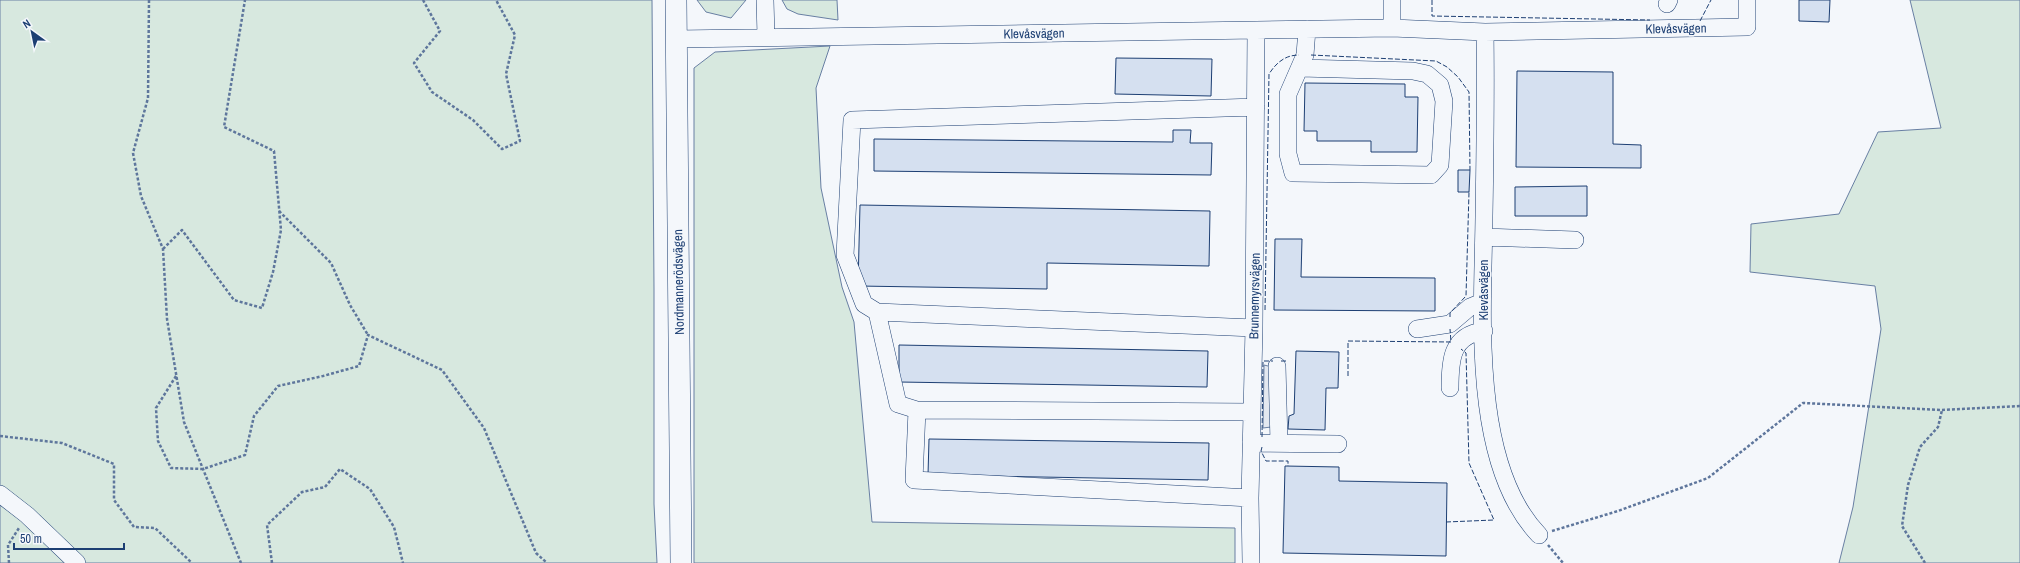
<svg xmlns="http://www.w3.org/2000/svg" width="2020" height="563" font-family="'Archivo Narrow',sans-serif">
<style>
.green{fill:#d7e8df;stroke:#687fa3}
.parking{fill:#e3e8f0;stroke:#687fa3}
.building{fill:#d5e0f0;stroke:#1d3f73}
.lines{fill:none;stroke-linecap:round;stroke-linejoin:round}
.minor-casing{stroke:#1d3f73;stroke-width:18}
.major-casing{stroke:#1d3f73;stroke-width:22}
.path{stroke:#5e769c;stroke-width:2.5;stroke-dasharray:3 2;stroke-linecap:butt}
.minor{stroke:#f4f7fb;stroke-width:17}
.major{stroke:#f4f7fb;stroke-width:21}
.fence{stroke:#1d3f73;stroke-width:1;stroke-dasharray:5 2;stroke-linecap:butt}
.labels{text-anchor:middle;stroke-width:3;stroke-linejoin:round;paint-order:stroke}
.street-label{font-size:13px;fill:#1d3f73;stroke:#f4f7fb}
</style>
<rect width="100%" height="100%" fill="#f4f7fb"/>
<path class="green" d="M0 0H652L654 289V504L657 563H0Z
M697 0H746L731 18 706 12Z
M782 0H837L838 20 798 14 787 9Z
M1910 0H2020V563H1839L1853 507 1881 329 1875 286 1750 272 1751 224 1839 214 1878 132 1941 128Z
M830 46 816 88 821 188 842 287 854 322 872 522 1235 528V563H694V68L715 52Z"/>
<path class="parking" d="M1264 365 1272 367 1271 427 1263 428Z"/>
<path class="building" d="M1799 0H1830L1829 22 1799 21Z
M1116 58 1212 59 1211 96 1115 94Z
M1517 71 1613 72V144L1641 145V168L1516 167Z
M1305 83 1405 84V97H1418L1417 152H1371V141H1317V131H1304Z
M1173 130H1191L1190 143H1212L1211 175 874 171V139L1173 142Z
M1458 170H1470L1469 192H1458Z
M1587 186V216H1515V187Z
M860 205 1210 211 1209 266 1047 263V289L858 286Z
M1275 239H1302L1301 277 1435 278V311L1274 310Z
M899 345 1208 351 1207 387 899 382Z
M1296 351 1339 352 1338 388H1326L1325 430 1288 429 1289 416 1294 414Z
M929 439 1209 443 1208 480 928 475Z
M1285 466 1339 467V481L1447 483 1446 556 1283 553Z"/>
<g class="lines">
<defs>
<path id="minor" d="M765 0 766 36
M1667 4 1669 0
M1392 28V0
M1485 32C1486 94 1485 155 1484 217 1483 311 1470 463 1539 535
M676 39 1256 30 1392 28 1485 32 1747 27V0
M1300 68 1413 71 1427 74 1440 85 1444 101 1440 165 1431 175 1293 173 1288 154V94L1305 55 1307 29
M1484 237 1575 240
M877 312 864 304 845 255 852 120 1256 107
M1417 329 1450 324 1470 307 1482 302
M1277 366 1279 443
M1450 388C1450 361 1451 335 1484 331
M917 410 898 404 877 312 1254 328
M1251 443 1338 444
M0 494 27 515 77 563
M1250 498 914 480 917 410 1252 412
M1251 563 1250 498 1254 328 1256 30"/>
<path id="major" d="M676 0 681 563"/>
</defs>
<use href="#minor" class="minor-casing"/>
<use href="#major" class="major-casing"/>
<path class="path" d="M149 0 148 98 133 153 141 196 163 249 167 319 184 422 241 563
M423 0 440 31 414 63 432 92 473 120 502 149 520 141 506 74 515 35 496 0
M279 211 331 263 350 305 368 335
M163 249 182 230 234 300 262 308 273 272 281 230 274 151 224 127 245 0
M176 376 156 408 158 441 171 468 203 469 245 455 254 416 278 386 323 376 359 366 368 335 442 370 484 428 536 553 547 563
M0 436 62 443 114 464V500L134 527 155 528 192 563
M1552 531 1618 511 1708 478 1803 403 1942 410 2020 406
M1548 545 1563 563
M9 563 8 545 19 528
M272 563 267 525 302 492 325 487 340 469 370 489 394 527 403 563
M1925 563 1902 526 1908 485 1920 447 1938 427 1942 410"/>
<use href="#minor" class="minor"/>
<use href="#major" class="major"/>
<path class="fence" d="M1432 0V16L1650 20
M1700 21 1711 0
M1311 55 1436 61 1447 67 1458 77 1469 92 1470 170
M1265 310 1269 74C1276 63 1285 55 1299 55
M1450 317V313L1466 296 1469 192
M1281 361H1287
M1348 376V341L1451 342 1450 329
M1262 437 1263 361H1273
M1262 447 1261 451 1266 461H1288V466
M1446 522 1494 520 1469 463 1466 353 1461 349"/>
</g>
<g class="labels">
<g class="street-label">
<text transform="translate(1676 28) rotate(-1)" y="5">Klevåsvägen</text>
<text transform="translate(1034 33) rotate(-1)" y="5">Klevåsvägen</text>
<text transform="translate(678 282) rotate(-91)" y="5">Nordmannerödsvägen</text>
<text transform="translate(1483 290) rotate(-90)" y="5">Klevåsvägen</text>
<text transform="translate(1254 296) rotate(-89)" y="5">Brunnemyrsvägen</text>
</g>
</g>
<g transform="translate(32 32) rotate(327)" stroke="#f4f7fb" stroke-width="3" paint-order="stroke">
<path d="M0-3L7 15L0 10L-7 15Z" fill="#1d3f73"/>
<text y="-6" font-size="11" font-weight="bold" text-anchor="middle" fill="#1d3f73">N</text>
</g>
<path d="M14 543v6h110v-6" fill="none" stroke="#1d3f73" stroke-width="2"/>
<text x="20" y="543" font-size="12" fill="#1d3f73" stroke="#f4f7fb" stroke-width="3" paint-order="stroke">50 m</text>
</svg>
